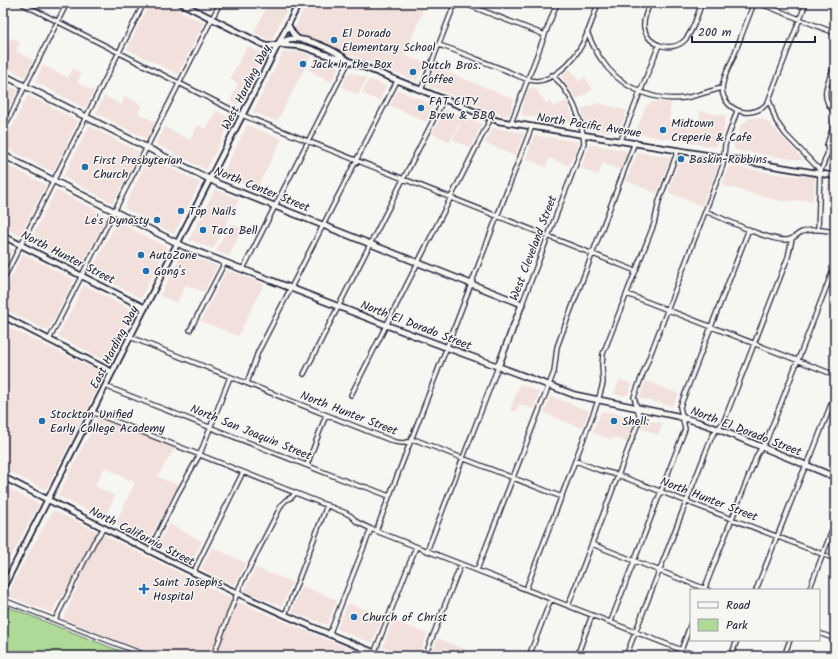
<svg xmlns="http://www.w3.org/2000/svg" width="838" height="659" font-family="Kalam,sans-serif">
<style>
.built{fill:#f2e0dc}
.green{fill:#aed997;stroke:#687e69}
.lines{fill:none;stroke-linecap:round;stroke-linejoin:round}
.minor-casing{stroke:#22223b;stroke-width:6}
.tertiary-casing{stroke:#22223b;stroke-width:8}
.secondary-casing{stroke:#22223b;stroke-width:8}
.minor{stroke:#f6f6f2;stroke-width:3.5}
.tertiary{stroke:#f6f6f2;stroke-width:4.5}
.secondary{stroke:#f6f6f2;stroke-width:5}
.poi-dot{fill:#1f6fb2;stroke:#f6f6f2;stroke-width:1.5}
.labels{text-anchor:middle;stroke-width:3;stroke-linejoin:round;paint-order:stroke}
.poi-label{font-size:12px;fill:#22223b;stroke:#f6f6f2;text-anchor:start}
.street-label{font-size:12px;fill:#22223b;stroke:#f6f6f2}
</style>
<rect width="100%" height="100%" fill="#f6f6f2"/>
<filter id="ink" filterUnits="userSpaceOnUse"><feTurbulence type="fractalNoise" baseFrequency=".025" numOctaves="2"/><feDisplacementMap in="SourceGraphic" scale="8" xChannelSelector="R" yChannelSelector="G"/><feConvolveMatrix kernelMatrix="1 2 1 2 8 2 1 2 1" color-interpolation-filters="sRGB"/></filter>
<g filter="url(#ink)">
<path class="built" d="M150 3H164L204 23 178 74 127 49Z
M269 3H290L271 41 254 32Z
M307 3H426L405 55 425 63 417 81 296 34 294 30Z
M11 38 20 42 16 51 33 60 25 77 3 66V45L7 47Z
M247 46 264 54 238 105 230 101 238 84 230 79Z
M300 51 311 56 277 121 253 112 283 52Z
M315 58 339 67 331 82 308 70Z
M43 65 68 78 73 69 81 74 77 82 94 91 85 108 35 82Z
M435 67 514 99 509 114 505 116 428 86Z
M570 69 579 81 585 77 593 90 577 99 563 79V74Z
M349 72 367 78 358 95 342 87Z
M369 79 386 86 379 101 362 93Z
M3 83 18 90 3 119Z
M534 87 546 103 549 101 553 107 567 101 575 123 522 115 524 100 528 90Z
M398 90 434 105 426 122 390 105Z
M28 95 78 121 53 172 3 146V144Z
M104 96 121 105 125 96 142 105 138 113 155 122 146 139 96 113Z
M653 102H671L669 121 688 124 701 122 699 111 726 116 722 138 717 145 714 147 639 134 637 129 646 106Z
M599 103 627 111 622 124 618 128 613 131 608 132 587 128 581 109Z
M445 109 482 124 470 148 453 140 460 125 459 124 450 142 432 133Z
M216 111 232 119 206 170 156 144 165 127 190 140 198 125 206 129Z
M750 118H760L768 122 804 161 735 150 733 146 741 126Z
M247 125 282 139 256 189 222 175Z
M89 126 139 152 113 203 63 177Z
M493 128 524 133 515 156 485 143Z
M535 135 579 142 569 166 549 158 546 167 526 159Z
M590 144 628 151 620 170 603 163 598 175 581 168Z
M638 152 671 157 657 193 626 181Z
M149 157 200 183 174 234 124 208Z
M680 159 718 165 702 206 668 192Z
M3 163 46 185 20 236 3 227Z
M730 166 783 175 815 177 813 200 780 201 722 185Z
M828 184 835 185V203L827 202Z
M215 189 239 199 213 249 189 240Z
M56 190 107 216 81 267 30 241Z
M117 221 167 247 141 298 91 272Z
M230 223 242 229 229 256 216 251Z
M3 244 13 249 3 269Z
M182 253 217 266 204 292 186 285 177 303 160 296Z
M23 254 74 280 48 331 3 308V294Z
M227 270 264 284 238 336 201 321Z
M84 285 134 311 109 362 58 336Z
M3 325 105 374 46 490 3 469Z
M620 380 632 384 628 394 625 396 614 394Z
M646 381 679 394 672 406 639 398Z
M520 384 540 392 533 409 519 404 515 412 510 410Z
M551 396 589 411 582 428 544 413Z
M602 411 633 417 635 421 627 442 613 437 612 440 592 432Z
M98 418 122 425 175 448 157 477 179 485 148 541 115 524 135 483 105 467 95 486 115 496 104 518 58 496Z
M644 420 663 423 658 435 640 428Z
M3 486 39 504 3 571Z
M53 510 240 603 366 656H159L63 619 82 576 76 572 61 598 56 604 52 613 8 596 18 573Z
M169 524 202 541 190 564 157 546Z
M212 547 246 563 235 585 201 569Z
M256 568 292 582 282 606 244 591Z
M302 586 337 600 327 625 292 612Z
M348 603 383 617 372 643 337 629Z
M393 620 427 634 419 656H407L383 647Z
M438 638 456 646 483 656H431Z"/>
<path class="green" d="M3 605 133 656H3Z"/>
<g class="lines">
<defs>
<path id="minor" d="M21 3 242 115 636 271
M463 3 545 35
M650 3C647 11 643 18 644 27 647 46 672 53 685 40 694 31 697 14 702 3
M754 3C747 21 740 39 733 58 729 67 722 79 722 90 725 113 755 120 768 102L806 3
M759 3 835 33
M587 32C591 41 595 51 601 59 618 86 652 102 684 98 697 96 709 91 722 88
M439 45C461 52 483 62 505 70 514 74 526 81 537 81 554 80 572 62 580 48 588 35 593 18 598 3
M835 64C828 83 818 96 835 113
M421 90 455 3
M769 100 776 121 786 135 818 168 820 173
M835 116 832 130 827 145 828 152 833 148 835 144
M511 123 557 3
M3 130 67 3
M621 140 659 45
M705 211C723 218 768 241 786 240 793 240 795 235 802 232 812 228 824 230 835 232
M818 230 820 173 828 152
M243 269 349 61
M3 280 144 3
M627 294 835 375
M522 304 584 143C582 118 571 92 552 75
M190 330 225 262
M130 337 395 442 403 443 416 440 562 497
M49 340 220 3
M304 374 444 99
M247 383 258 352 397 81
M105 386 359 486 366 487 389 496
M351 395 491 118
M92 412 346 513 351 516 357 522 371 529 697 656
M576 461 599 470 618 475 835 559
M307 465 326 415
M376 531 532 126
M592 544 708 590
M149 551 178 493 200 454 230 377
M427 551 498 367
M477 570 554 372 557 347 561 336 635 142
M193 573 243 472
M526 589 598 401 603 383 602 365 603 354 654 224 659 201 678 150
M704 590 757 455 767 439 835 265
M756 590 802 474 811 456 835 394
M809 590 835 523
M3 600 148 656
M568 606 640 418 634 397 723 165 725 145 737 111
M285 615 327 505
M55 620 94 542 104 528
M611 621 685 429 680 407 749 229
M819 633 835 639
M329 635 371 529
M213 656 240 586 282 504 286 500 292 497 295 493
M373 656 416 547
M425 656 461 564
M529 656 551 599
M577 656 592 615
M626 656 712 436 724 421 788 257 792 239
M679 656 691 623
M731 656 737 640
M784 656 790 640
M834 656 835 653"/>
<path id="tertiary" d="M181 3 266 46C277 47 280 41 290 39 306 37 335 50 347 60
M288 25 293 34 298 39
M279 44C286 46 293 45 300 46 317 50 332 59 349 61L498 121 835 176
M3 236 145 308
M3 316 112 372
M3 477C128 540 252 605 383 656
M3 588 299 3"/>
<path id="secondary" d="M3 75 219 184 522 304 498 367
M3 155 185 247 386 325 575 395 677 416 698 422 718 429 835 477"/>
</defs>
<use href="#minor" class="minor-casing"/>
<use href="#tertiary" class="tertiary-casing"/>
<use href="#secondary" class="secondary-casing"/>
<use href="#minor" class="minor"/>
<use href="#tertiary" class="tertiary"/>
<use href="#secondary" class="secondary"/>
</g>
</g>
<g class="poi-dot">
<circle cx="334" cy="40" r="4"/>
<circle cx="303" cy="64" r="4"/>
<circle cx="413" cy="72" r="4"/>
<circle cx="421" cy="108" r="4"/>
<circle cx="663" cy="130" r="4"/>
<circle cx="681" cy="159" r="4"/>
<circle cx="85" cy="167" r="4"/>
<circle cx="181" cy="211" r="4"/>
<circle cx="157" cy="220" r="4"/>
<circle cx="203" cy="230" r="4"/>
<circle cx="141" cy="255" r="4"/>
<circle cx="146" cy="271" r="4"/>
<circle cx="42" cy="421" r="4"/>
<circle cx="614" cy="421" r="4"/>
<path d="M142 583h4v4h4v4h-4v4h-4v-4h-4v-4h4z"/>
<circle cx="354" cy="617" r="4"/>
</g>
<g class="labels">
<g class="poi-label">
<text x="342" y="37">El Dorado<tspan x="342" dy="14">Elementary School</tspan></text>
<text x="311" y="68">Jack in the Box</text>
<text x="421" y="69">Dutch Bros.<tspan x="421" dy="14">Coffee</tspan></text>
<text x="429" y="105">FAT CITY<tspan x="429" dy="14">Brew &amp; BBQ</tspan></text>
<text x="671" y="127">Midtown<tspan x="671" dy="14">Creperie &amp; Cafe</tspan></text>
<text x="689" y="163">Baskin-Robbins</text>
<text x="93" y="164">First Presbyterian<tspan x="93" dy="14">Church</tspan></text>
<text x="189" y="215">Top Nails</text>
<text x="149" y="224" text-anchor="end">Le's Dynasty</text>
<text x="211" y="234">Taco Bell</text>
<text x="149" y="259">AutoZone</text>
<text x="154" y="275">Gong's</text>
<text x="50" y="418">Stockton Unified<tspan x="50" dy="14">Early College Academy</tspan></text>
<text x="622" y="425">Shell:</text>
<text x="153" y="586">Saint Josephs<tspan x="153" dy="14">Hospital</tspan></text>
<text x="362" y="621">Church of Christ</text>
</g>
<g class="street-label">
<text transform="translate(246 87) rotate(-63)" y="4">West Harding Way</text>
<text transform="translate(589 125) rotate(9)" y="4">North Pacific Avenue</text>
<text transform="translate(262 189) rotate(22)" y="4">North Center Street</text>
<text transform="translate(533 248) rotate(-69)" y="4">West Cleveland Street</text>
<text transform="translate(68 257) rotate(27)" y="4">North Hunter Street</text>
<text transform="translate(416 325) rotate(21)" y="4">North El Dorado Street</text>
<text transform="translate(114 347) rotate(-63)" y="4">East Harding Way</text>
<text transform="translate(349 413) rotate(21)" y="4">North Hunter Street</text>
<text transform="translate(746 431) rotate(21)" y="4">North El Dorado Street</text>
<text transform="translate(251 432) rotate(22)" y="4">North San Joaquin Street</text>
<text transform="translate(709 499) rotate(21)" y="4">North Hunter Street</text>
<text transform="translate(142 536) rotate(27)" y="4">North California Street</text>
</g>
</g>
<rect width="838" height="659" fill="none" stroke="#f6f6f2" stroke-width="16"/>
<rect x="8" y="8" width="822" height="643" fill="none" stroke="#22223b" stroke-width="1.5" filter="url(#ink)"/>
<rect x="690" y="589" width="130" height="52" fill="#f6f6f2" stroke="#a1a1a9"/>
<rect x="698" y="602" width="20" height="6" fill="#f6f6f2" stroke="#a1a1a9"/>
<text x="726" y="609" font-size="12" fill="#22223b">Road</text>
<rect x="698" y="619" width="20" height="12" fill="#aed997" stroke="#a1a1a9"/>
<text x="726" y="629" font-size="12" fill="#22223b">Park</text>
<path d="M692 36v6h123v-6" fill="none" stroke="#22223b" stroke-width="2"/>
<text x="698" y="36" font-size="12" fill="#22223b" stroke="#f6f6f2" stroke-width="3" paint-order="stroke">200 m</text>
</svg>
